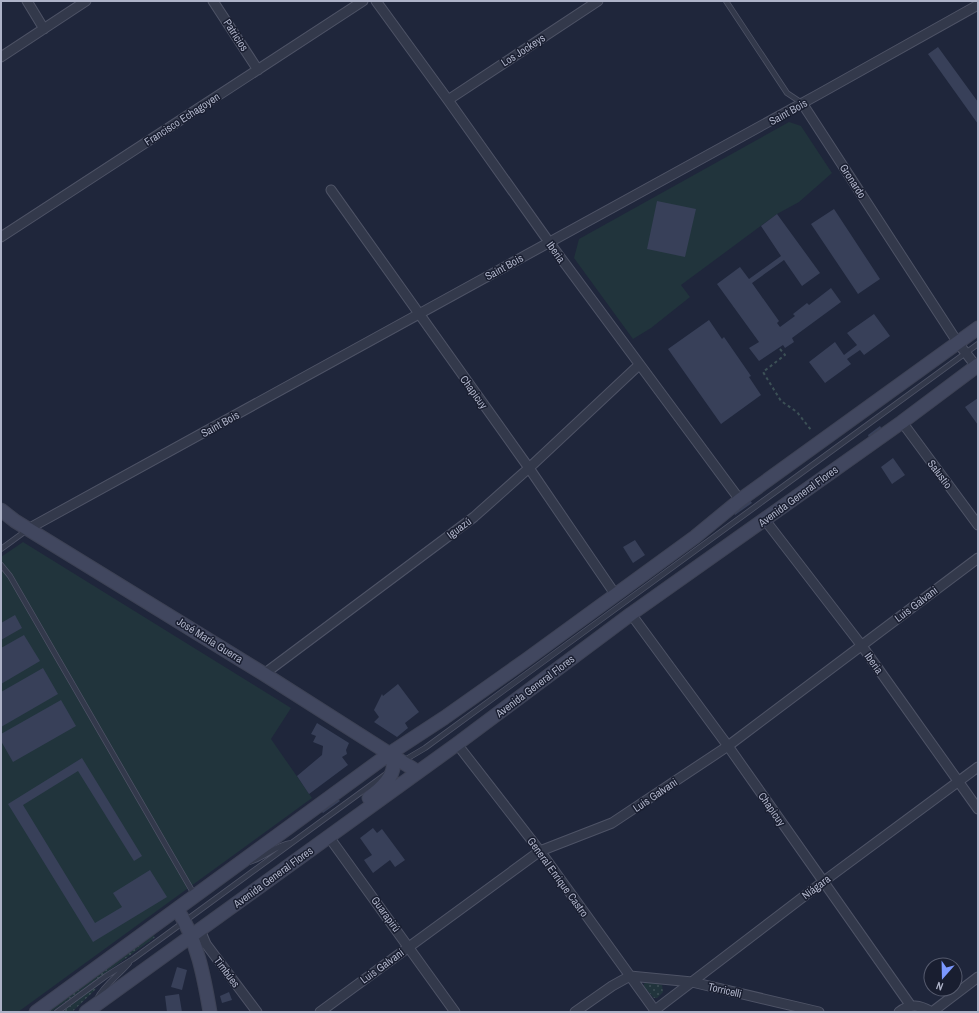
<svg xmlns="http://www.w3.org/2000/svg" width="979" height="1013" font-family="'Archivo Narrow',sans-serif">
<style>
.grass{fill:url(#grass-dots)}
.pitch{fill:#21343c}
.building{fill:#384059}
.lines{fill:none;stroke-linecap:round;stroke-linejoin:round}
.lane-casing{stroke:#4e5366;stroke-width:6}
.street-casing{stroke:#4e5366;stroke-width:11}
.secondary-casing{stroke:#3d4255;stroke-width:15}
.path{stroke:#3c5056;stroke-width:2;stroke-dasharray:3 3;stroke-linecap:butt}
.lane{stroke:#33394b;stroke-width:4.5}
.street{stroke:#33394b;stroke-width:9}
.secondary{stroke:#41475f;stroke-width:13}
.labels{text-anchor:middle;stroke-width:3;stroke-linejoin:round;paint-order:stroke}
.street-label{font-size:11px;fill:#aeb3c8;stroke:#191e30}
</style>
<defs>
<pattern id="grass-dots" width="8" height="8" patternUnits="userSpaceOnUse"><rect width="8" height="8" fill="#21343c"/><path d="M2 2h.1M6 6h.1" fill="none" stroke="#3f4f57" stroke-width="1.8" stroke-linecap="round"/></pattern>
</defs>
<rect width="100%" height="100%" fill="#1f263b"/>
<path class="grass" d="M153 935 155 937 154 938 51 1012H46Z
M646 981 662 985 663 992 657 998H654L644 987V984Z
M94 988 96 989 95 990 72 1012H62Z"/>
<path class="pitch" d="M789 122 801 126 832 173 799 202 777 214 681 285 690 297 651 328 633 339 574 258 579 239Z
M23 542 291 708 271 739 312 798 18 1012H1V557Z"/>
<path class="building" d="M938 47 978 102V124L928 54Z
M657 201 696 209 685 257 647 249Z
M834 209 880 279 858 294 811 224Z
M777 214 820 273 802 286 784 260 752 283 779 321 777 323 780 327 795 316 793 314 807 303 809 305 831 288 841 302 792 338 794 342 785 348 783 345 759 361 749 348 759 342 717 284 740 267 749 279 781 256 761 226Z
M874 314 890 336 864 355 860 350 847 359 851 364 825 383 809 362 835 342 844 355 857 345 847 333Z
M709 320 722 339 724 337 751 376 749 377 761 395 721 424 668 349Z
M978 398V425L965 407Z
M880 426 882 429 869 438 868 435Z
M893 458 905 475 892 484 881 467Z
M750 500 752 503 735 515 733 512Z
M635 540 645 555 633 563 623 547Z
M15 615 22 628 1 640V623Z
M24 635 40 661 1 684V648Z
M43 668 58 694 1 727V692Z
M398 684 419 712 405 723 408 728 397 737 374 722 379 717 374 710 382 694 383 696Z
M61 700 76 726 13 762 1 741V734Z
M317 723 349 743 346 750 347 754 342 757 348 765 309 794 297 776 322 755 323 746 313 742 316 736 311 734Z
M82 758 142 856 134 861 78 771 23 805 95 923 122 907 113 893 150 870 167 897 93 942 8 804Z
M338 799 340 801 323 813 321 811Z
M373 828 377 833 382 829 405 860 395 867 390 860 373 873 364 860 372 855 360 838Z
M177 967 187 970 182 990 171 987Z
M229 992 232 1000 222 1003 220 996Z
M179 994 182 1012H167L165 996Z"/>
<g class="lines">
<defs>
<path id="lane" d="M726 1 787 93 802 103
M1 549 27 530
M1 565 10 576 194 894
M403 761 425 748 978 344
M249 862C265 858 275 845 291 843
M97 999C103 986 119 975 129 963
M57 1012 106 976 133 959 185 921 386 774"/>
<path id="street" d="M27 1 44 29
M213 1 258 70
M376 1 448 100 549 242 740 500
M1 57 86 1
M448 100 598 1
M802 103 958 343 976 366
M331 190 529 468 615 594
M1 237 363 1
M902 422 978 525
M765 520 862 646 978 809
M28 529 819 94 978 5
M631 614 728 746 911 1006
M264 674 474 517 529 468 639 365
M457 744 540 851 656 1012
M329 837 455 1012
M200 930 206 944 257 1012
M655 1010 824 881 978 767
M320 1012 540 851 612 823 728 746 978 558
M575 1012 612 986 630 976 692 982 819 1012
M899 1012C910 1003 920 1005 932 1012
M932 1012 978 977"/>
<path id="secondary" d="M1 510 15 521 264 674 418 772
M369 798C378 791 396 777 393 762 392 760 390 756 389 754
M177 909C197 939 204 977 210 1012
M36 1012 389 754 444 718 526 660 695 537 740 500 978 328
M86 1012 457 744 631 614 902 422 978 365"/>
</defs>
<use href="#lane" class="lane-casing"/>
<use href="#street" class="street-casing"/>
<use href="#secondary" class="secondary-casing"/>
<path class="path" d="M780 349 785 355 763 372 781 401 797 412 811 430"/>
<use href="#lane" class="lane"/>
<use href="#street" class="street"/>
<use href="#secondary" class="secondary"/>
</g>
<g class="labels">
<g class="street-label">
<text transform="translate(236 35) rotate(57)" y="4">Patricios</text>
<text transform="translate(523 50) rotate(-33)" y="4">Los Jockeys</text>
<text transform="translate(788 112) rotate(-29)" y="4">Saint Bois</text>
<text transform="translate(182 119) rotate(-33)" y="4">Francisco Echagoyen</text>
<text transform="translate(853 181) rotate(57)" y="4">Gronardo</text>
<text transform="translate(556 252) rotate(54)" y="4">Iberia</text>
<text transform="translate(504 267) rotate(-29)" y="4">Saint Bois</text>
<text transform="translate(474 392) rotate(54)" y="4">Chapicuy</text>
<text transform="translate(220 424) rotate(-29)" y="4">Saint Bois</text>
<text transform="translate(940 474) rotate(53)" y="4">Salustio</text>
<text transform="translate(798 496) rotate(-36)" y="4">Avenida General Flores</text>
<text transform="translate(459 528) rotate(-37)" y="4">Iguazú</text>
<text transform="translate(916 604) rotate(-37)" y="4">Luis Galvani</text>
<text transform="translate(210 640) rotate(32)" y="4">José María Guerra</text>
<text transform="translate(874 663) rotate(54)" y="4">Iberia</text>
<text transform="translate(535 686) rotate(-37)" y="4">Avenida General Flores</text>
<text transform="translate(655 795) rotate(-34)" y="4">Luis Galvani</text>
<text transform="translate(772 809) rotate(55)" y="4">Chapicuy</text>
<text transform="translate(273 877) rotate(-36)" y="4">Avenida General Flores</text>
<text transform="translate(558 877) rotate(54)" y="4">General Enrique Castro</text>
<text transform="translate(816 887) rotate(-37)" y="4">Niágara</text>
<text transform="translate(386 914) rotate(54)" y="4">Guarapirú</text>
<text transform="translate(382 966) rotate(-36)" y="4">Luis Galvani</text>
<text transform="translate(227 972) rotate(53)" y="4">Timbúes</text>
<text transform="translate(725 990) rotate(13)" y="4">Torricelli</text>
</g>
</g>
<rect width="979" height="1013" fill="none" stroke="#aeb3c8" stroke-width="4"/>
<g transform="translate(943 977) rotate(200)"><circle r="19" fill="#191e30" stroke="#555a6d"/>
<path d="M0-3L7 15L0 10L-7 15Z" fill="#7b98ff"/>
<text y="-6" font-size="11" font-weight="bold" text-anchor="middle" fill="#aeb3c8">N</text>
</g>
</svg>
